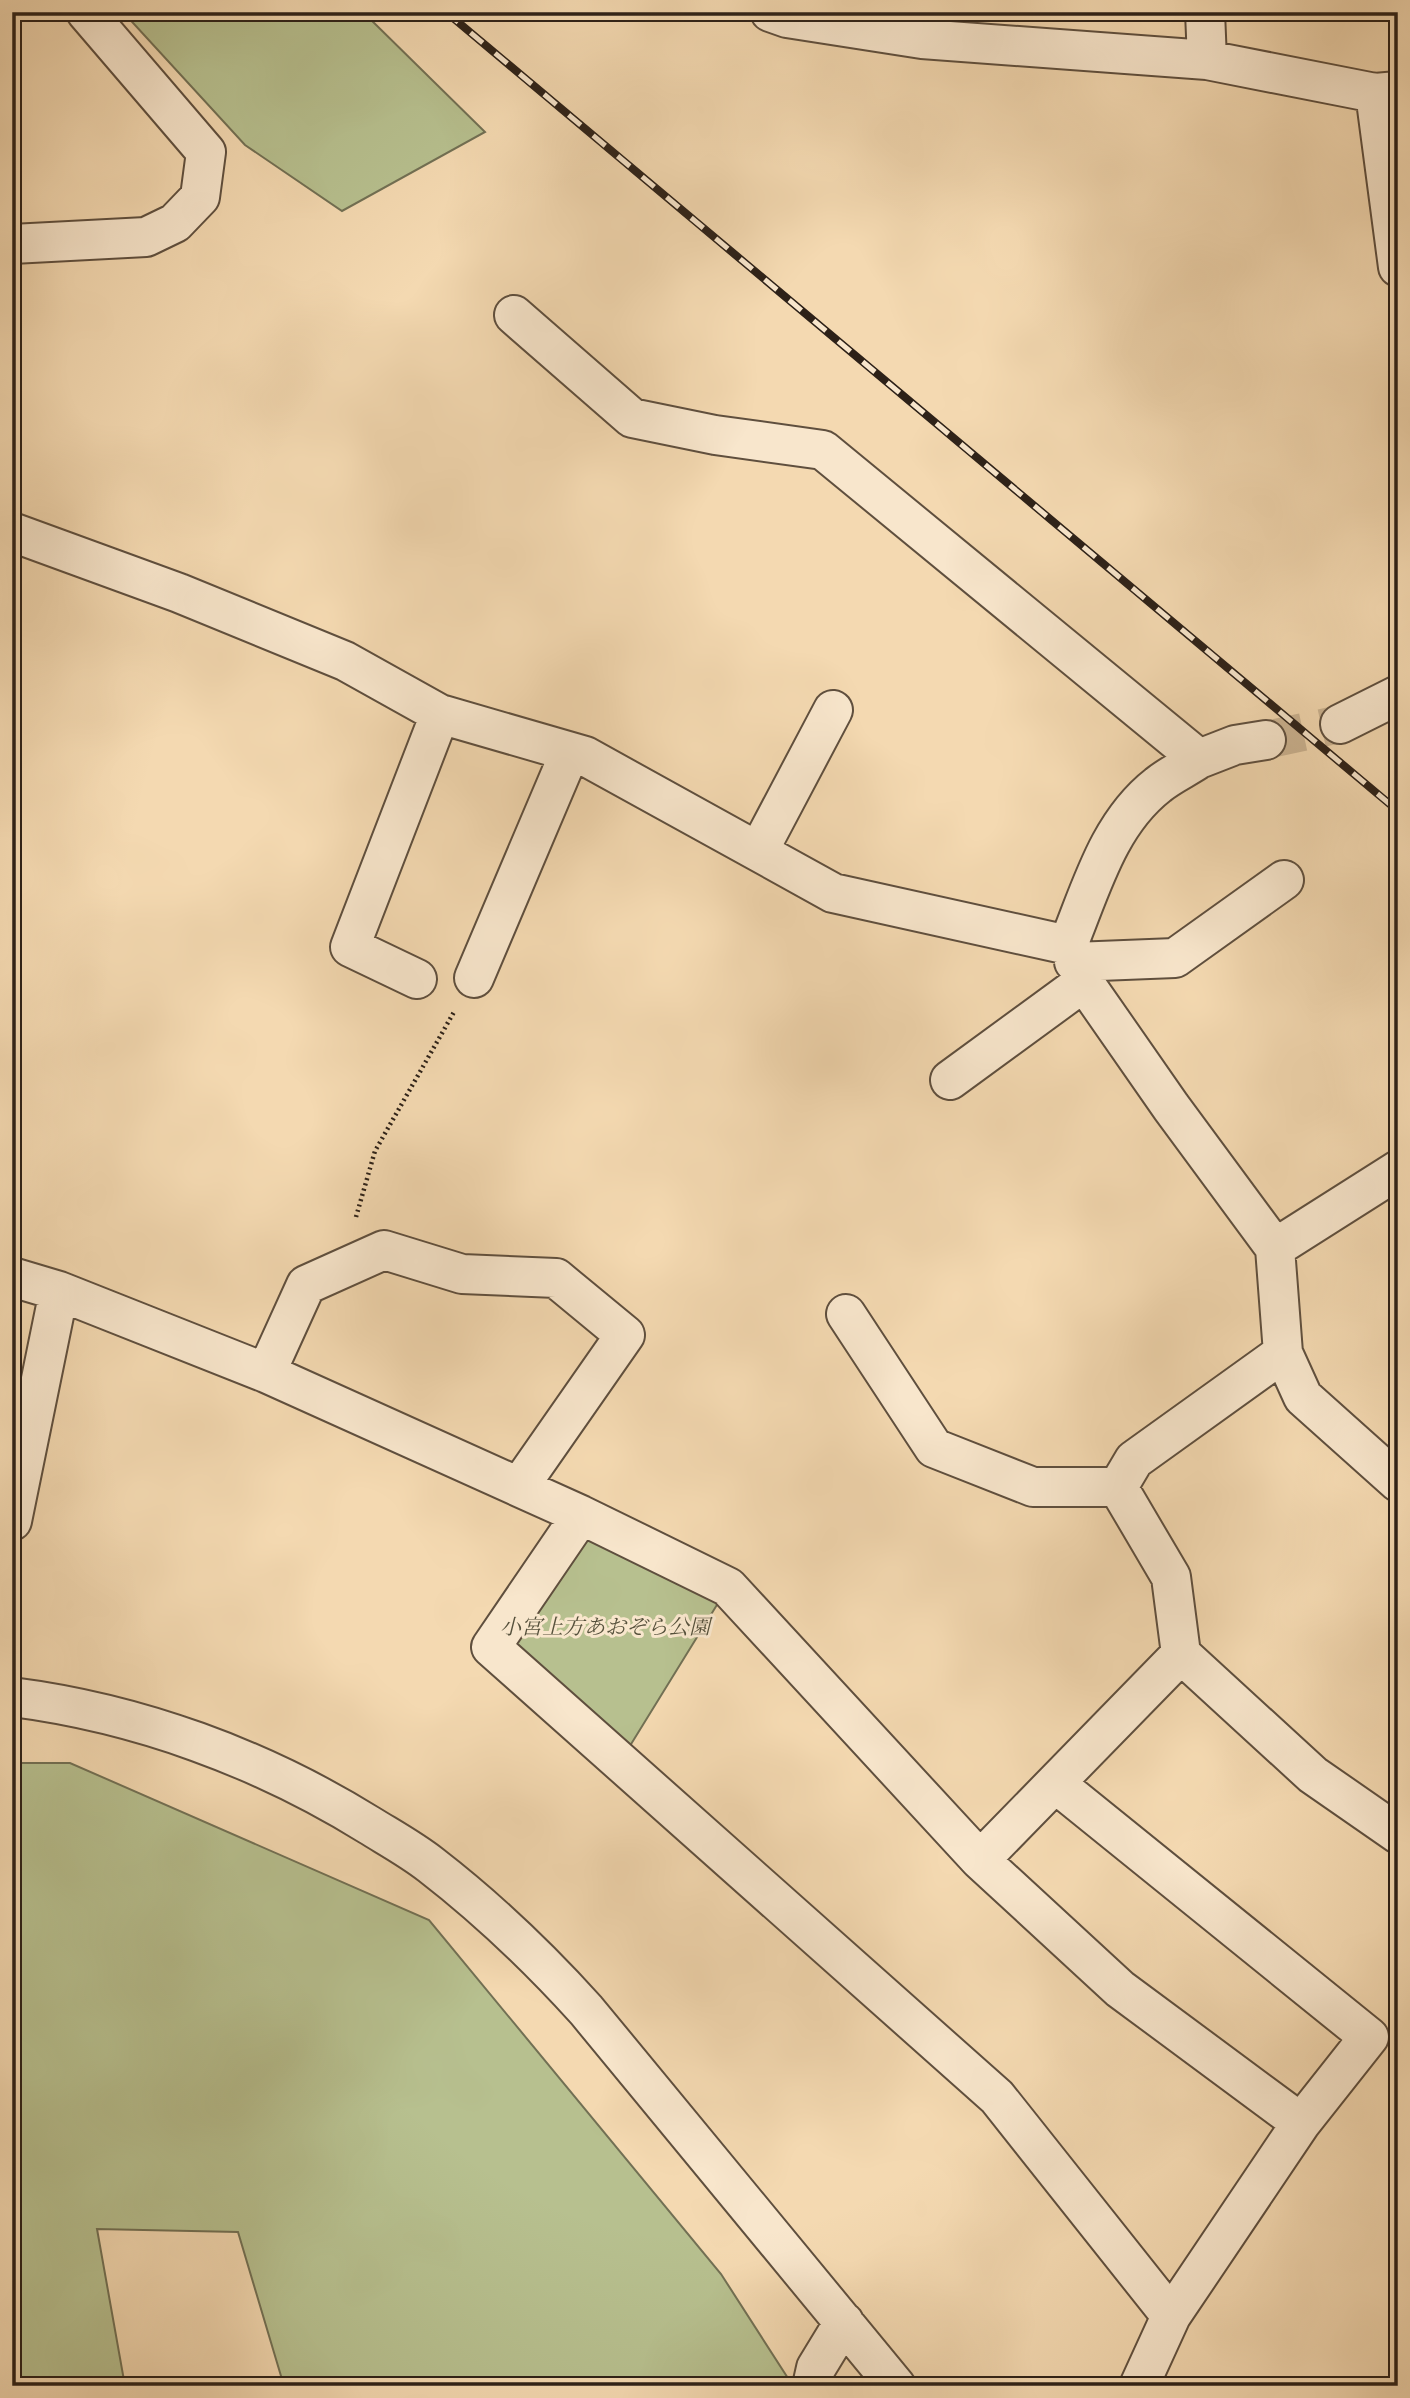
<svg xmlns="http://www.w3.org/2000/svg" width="1410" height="2398" font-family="'Gentium Book Plus','Noto Serif JP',serif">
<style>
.green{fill:#b7c08f;stroke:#727054;stroke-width:2}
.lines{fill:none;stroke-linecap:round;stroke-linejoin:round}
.minor-tunnel{stroke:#ccb492;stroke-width:38;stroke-dasharray:38 19;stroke-linecap:butt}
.minor-casing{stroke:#5f4f3e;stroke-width:42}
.path{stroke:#2d2118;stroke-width:4.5;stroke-dasharray:2 3.5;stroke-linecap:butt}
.minor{stroke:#f8e6cc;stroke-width:38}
.rail-casing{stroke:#2d2118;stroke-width:8}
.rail{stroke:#f8e6cc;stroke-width:5;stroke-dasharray:16;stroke-linecap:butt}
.labels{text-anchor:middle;stroke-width:6;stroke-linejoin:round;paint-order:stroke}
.park-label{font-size:21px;font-style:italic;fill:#56513c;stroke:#f8e6cc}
</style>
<rect width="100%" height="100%" fill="#f4d9b1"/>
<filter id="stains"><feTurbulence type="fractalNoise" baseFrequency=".00286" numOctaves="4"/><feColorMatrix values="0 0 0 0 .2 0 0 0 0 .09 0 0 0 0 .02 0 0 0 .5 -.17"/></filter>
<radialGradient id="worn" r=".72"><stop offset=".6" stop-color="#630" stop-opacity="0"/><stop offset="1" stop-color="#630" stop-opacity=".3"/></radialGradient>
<path class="green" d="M123 12H363L485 132 342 211 245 145Z
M581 1515 728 1587 620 1762 491 1647Z
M12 1763H70L429 1920 721 2274 793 2386H284L238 2232 97 2229 125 2386H12Z"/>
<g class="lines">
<path class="minor-tunnel" d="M1266 740 1340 724"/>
<defs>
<path id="minor" d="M770 12 787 18 922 39 1207 60 1375 93 1398 91
M1205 12 1207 60
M1375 93 1398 267
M12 244 146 237 175 223 200 197 206 152 86 12
M514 315 632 418 715 435 823 450 1199 759C1186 768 1170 775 1158 785 1108 824 1091 889 1068 945L1084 982 1171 1107 1275 1248 1398 1170
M12 532 179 593 345 661 440 714 585 756 833 893 1068 945
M1340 724 1398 695
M1199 759 1235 745 1266 740
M759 850 833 710
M1074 962 1175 958 1284 880
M474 978 570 752
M417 979 350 947 440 714
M950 1080 1084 982
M1275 1248 1283 1353 1303 1397 1398 1482
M12 1277 59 1291 266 1373 581 1515 728 1587 980 1860
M846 1314 934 1448 1033 1487H1118
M266 1373 306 1285 384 1250 462 1274 556 1278 625 1335 519 1487
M581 1515 491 1647 997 2097 1171 2316
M12 1521 59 1291
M1181 1654 1171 1577 1118 1487 1134 1460 1283 1353
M12 1697C138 1713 261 1758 369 1825 390 1838 412 1850 431 1865 488 1909 538 1957 586 2010L896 2386
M1056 1784 1369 2037 1301 2123
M812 2386 816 2368 844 2322
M1139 2386 1171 2316 1301 2123 1120 1989 980 1860 1181 1654 1313 1775 1398 1834"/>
</defs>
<use href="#minor" class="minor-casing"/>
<path class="path" d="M356 1217 375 1151 454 1012"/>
<use href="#minor" class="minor"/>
<defs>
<path id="rail" d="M446 12 1398 811"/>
</defs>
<use href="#rail" class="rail-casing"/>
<use href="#rail" class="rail"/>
</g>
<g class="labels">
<g class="park-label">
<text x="605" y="1634">小宮上方あおぞら公園</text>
</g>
</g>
<rect width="1410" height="2398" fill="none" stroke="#f4d9b1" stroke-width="42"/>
<rect x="14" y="14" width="1382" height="2370" fill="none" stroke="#2d2118" stroke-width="3.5"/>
<rect x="21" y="21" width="1368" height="2356" fill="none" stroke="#2d2118" stroke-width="2"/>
<rect width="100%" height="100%" filter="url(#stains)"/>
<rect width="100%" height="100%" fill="url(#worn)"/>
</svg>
